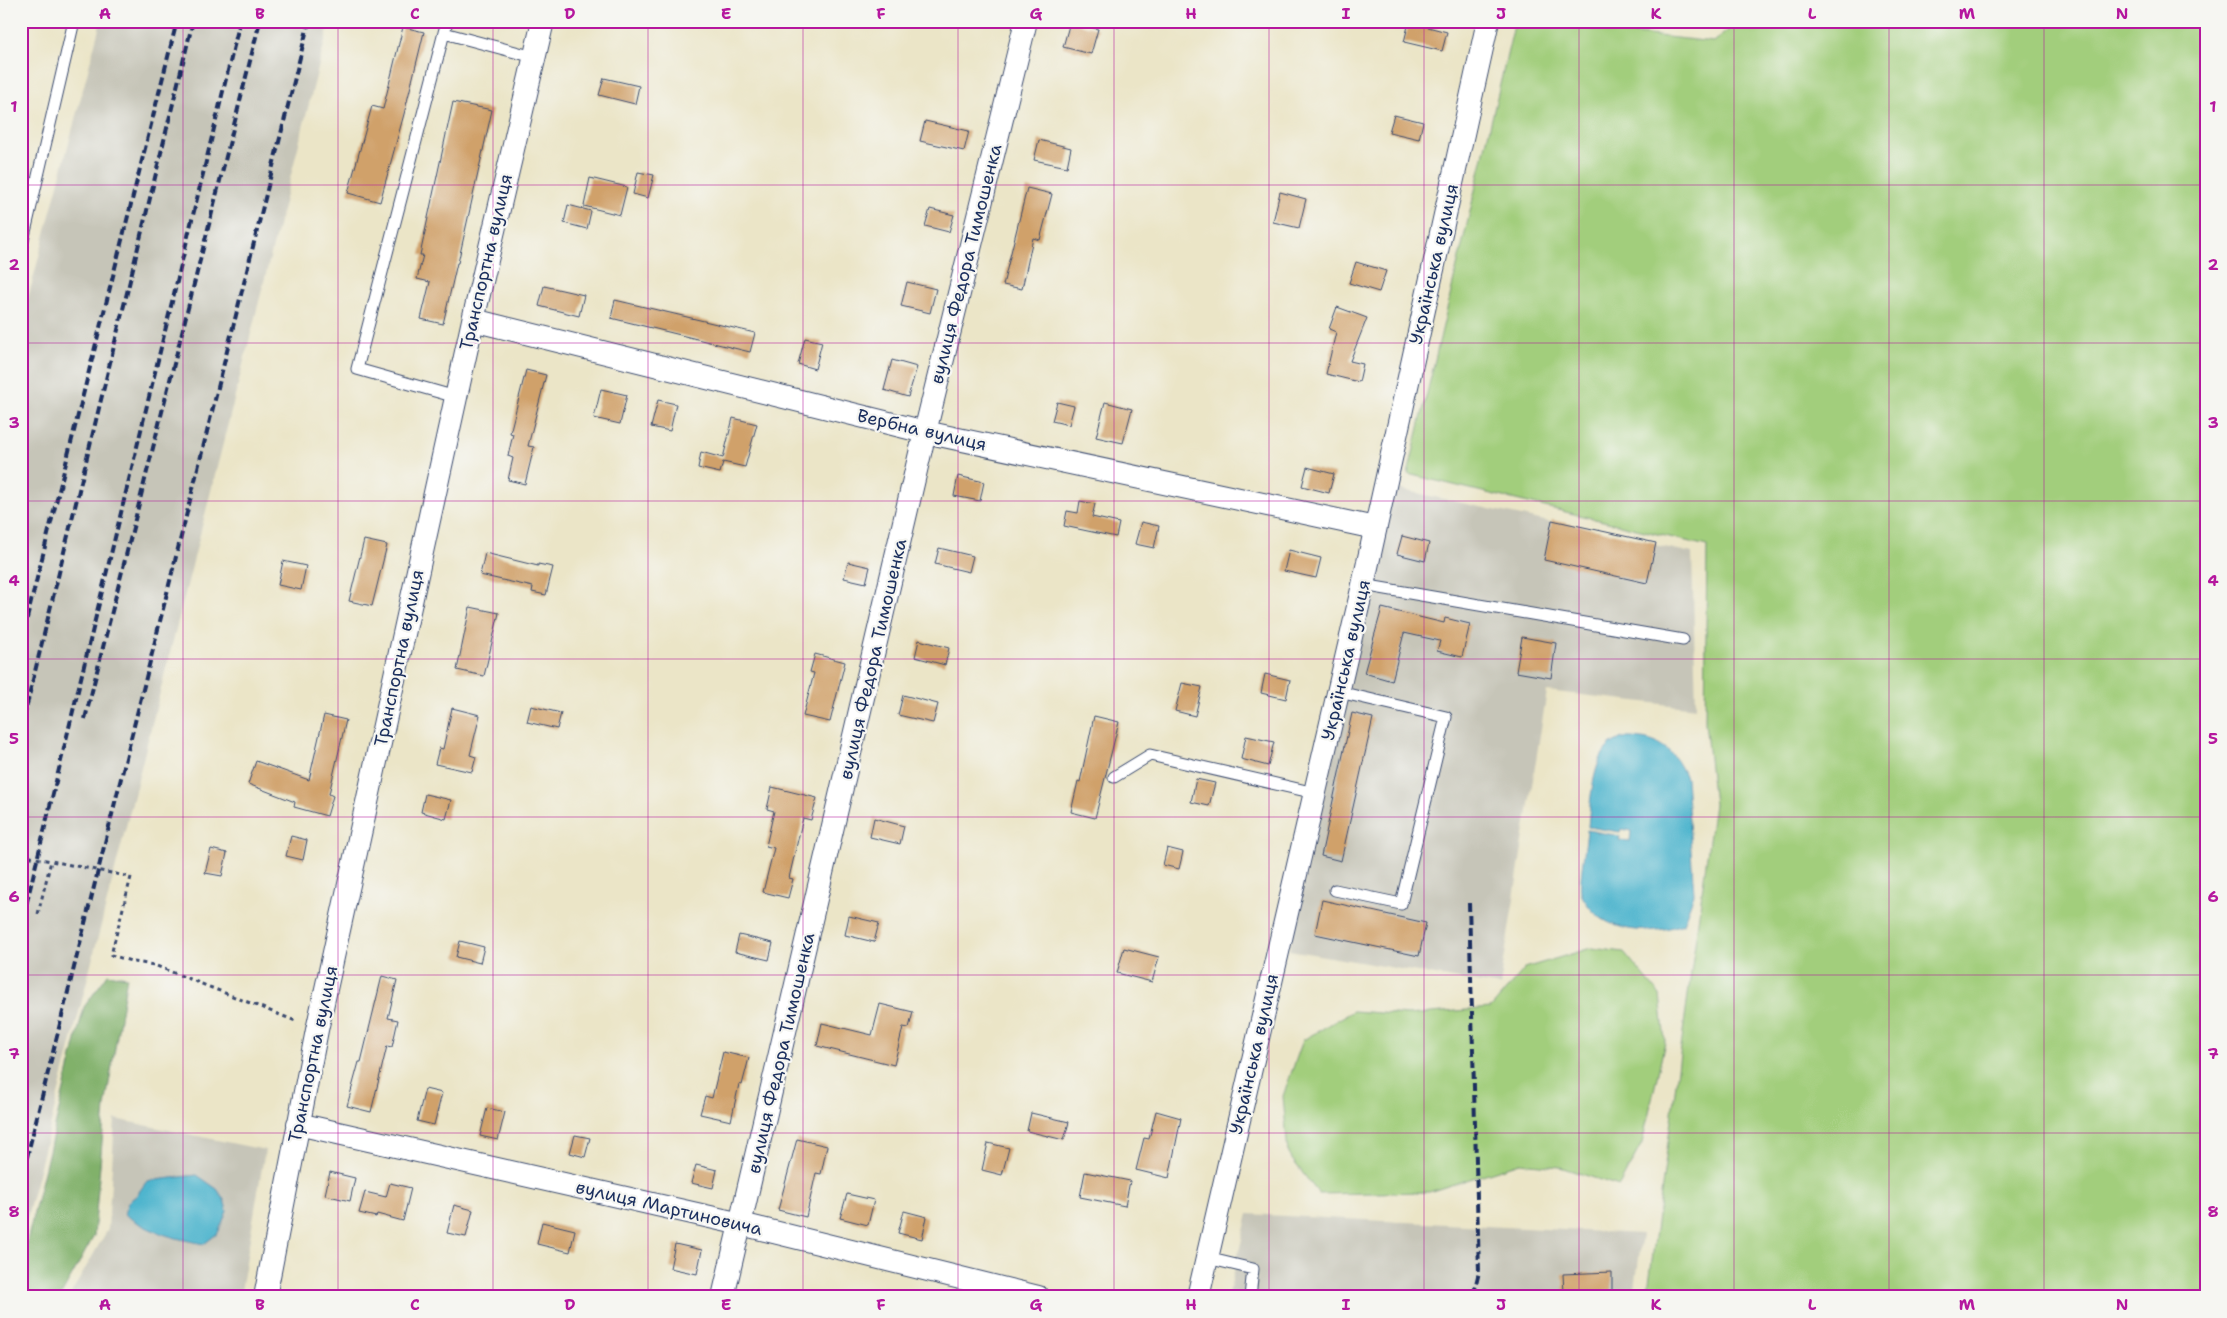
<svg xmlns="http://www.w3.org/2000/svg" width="2227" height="1318" font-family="'Shantell Sans',sans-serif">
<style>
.industrial{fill:#c6c5b8}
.green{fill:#a2ce7b;stroke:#5e7e6c}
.forest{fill:#81b16b;stroke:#4e7064}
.water{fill:#4fb5ce;stroke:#357296}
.building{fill:#d0a16b}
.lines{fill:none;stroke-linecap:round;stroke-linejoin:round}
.service-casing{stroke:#3a4a6e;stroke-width:13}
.minor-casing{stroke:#3a4a6e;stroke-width:24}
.path{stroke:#3a4a6e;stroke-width:3;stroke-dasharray:4 4;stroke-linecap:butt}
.service{stroke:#fff;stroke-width:11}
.minor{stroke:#fff;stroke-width:22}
.rail{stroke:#1b2f5e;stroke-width:4;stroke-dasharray:8 4;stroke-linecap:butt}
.path-bridge{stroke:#3a4a6e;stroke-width:3;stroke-dasharray:4 4;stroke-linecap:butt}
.grid{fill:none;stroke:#b5179e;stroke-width:1;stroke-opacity:0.55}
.labels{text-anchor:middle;stroke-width:4.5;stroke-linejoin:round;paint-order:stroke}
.street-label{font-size:18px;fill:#1b2f5e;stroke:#f6f6f2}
.neatline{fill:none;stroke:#b5179e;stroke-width:2}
.grid-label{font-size:16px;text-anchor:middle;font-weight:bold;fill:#b5179e}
</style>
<rect width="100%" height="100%" fill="#f6f6f2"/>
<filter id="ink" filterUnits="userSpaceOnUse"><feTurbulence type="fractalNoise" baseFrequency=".02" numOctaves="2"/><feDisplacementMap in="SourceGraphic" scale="10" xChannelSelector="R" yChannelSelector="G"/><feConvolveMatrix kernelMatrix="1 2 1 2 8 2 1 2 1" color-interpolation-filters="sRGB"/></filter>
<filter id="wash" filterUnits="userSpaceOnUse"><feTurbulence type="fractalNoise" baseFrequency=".0096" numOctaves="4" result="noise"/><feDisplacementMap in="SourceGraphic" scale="20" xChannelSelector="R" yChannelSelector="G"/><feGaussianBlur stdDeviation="1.12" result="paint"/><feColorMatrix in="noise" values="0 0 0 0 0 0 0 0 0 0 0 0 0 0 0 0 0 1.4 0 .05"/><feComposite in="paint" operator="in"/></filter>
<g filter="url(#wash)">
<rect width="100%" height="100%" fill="#ebe5c7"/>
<path class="industrial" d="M101 21H330L21 1241V325Z
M1393 488 1692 553 1696 708 1547 691 1500 986 1289 950Z
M115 1119 265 1150 240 1297H69L108 1229Z
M1248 1214 1642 1234 1634 1297H1228Z"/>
<path class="green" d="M1515 21 1714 42 1739 21H2206V1297H1647L1714 804 1705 722 1707 546 1408 474Z
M1591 948 1624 952 1660 995 1665 1042 1642 1143 1619 1186 1560 1167 1520 1163 1429 1192 1319 1194 1288 1154 1283 1096 1303 1040 1353 1011 1408 1015 1491 1008 1525 968Z"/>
<path class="forest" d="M108 974 127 977 105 1107 94 1236 60 1297H21V1266L84 1007Z"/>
<path class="water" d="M1622 738C1655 737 1673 746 1686 778L1694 894 1683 924C1652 936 1604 933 1586 902 1584 899 1581 895 1581 892 1579 880 1586 844 1587 830L1620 836 1619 840 1630 841 1631 831 1621 829 1620 832 1588 827C1590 804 1592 764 1608 747 1611 743 1617 741 1622 738Z
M197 1175 217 1189 224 1199 227 1211 218 1233 204 1244C173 1238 151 1233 124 1214L128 1202 136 1196 147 1181Z"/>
<g id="blocks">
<path class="building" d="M1070 22 1098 29 1091 54 1063 47Z
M1409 22 1447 32 1442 51 1404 42Z
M403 27 424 32 404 114 380 202 348 193 372 106 383 109Z
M604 78 639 86 635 104 599 95Z
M453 102 492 110 458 263H457L443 324 421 319 430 282 417 279 423 255H420Z
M1394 115 1423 122 1419 139 1389 132Z
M925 121 969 131 964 151 920 141Z
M1039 140 1071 148 1067 167 1034 160Z
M638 172 654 175 648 198 633 194Z
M590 178 627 187 620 215 584 206Z
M1027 188 1052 194 1040 240 1033 238 1022 289 1003 285Z
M1280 192 1306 199 1299 228 1273 222Z
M568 205 591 211 587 229 564 223Z
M930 209 954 215 949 232 925 226Z
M1356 262 1386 271 1379 292 1349 283Z
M907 282 936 289 930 313 901 306Z
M544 286 584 295 579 316 539 306Z
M615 300 755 333 750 352 611 318Z
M1337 307 1367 318 1350 361 1363 364 1359 382 1326 374 1336 332 1329 329Z
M805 338 822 342 815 369 798 364Z
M892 360 917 367 908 397 884 390Z
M526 370 546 375 528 446 534 447 525 484 508 480 513 458 508 456 513 434 510 433Z
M601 389 627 395 620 424 594 418Z
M658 400 676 404 670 431 651 427Z
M1057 402 1074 406 1069 425 1052 421Z
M1105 402 1132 409 1123 443 1096 437Z
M733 418 757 424 745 467 723 462 720 473 698 468 701 452 723 458Z
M1307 467 1334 474 1329 493 1302 486Z
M958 476 984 482 980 501 954 496Z
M1080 501 1095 504 1092 517 1119 523 1116 537 1064 526 1067 511 1078 513Z
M1552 520 1656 543 1647 583 1544 560Z
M1141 522 1159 526 1154 548 1135 544Z
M1402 536 1429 543 1425 561 1397 554Z
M364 540 387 545 372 606 349 601Z
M939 548 973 556 969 572 935 564Z
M1289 550 1321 558 1316 578 1284 571Z
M485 553 538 566V564L553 567 546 595 532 592 533 587 480 575Z
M283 561 306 566 301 590 278 585Z
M848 562 870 567 866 583 844 578Z
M470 607 499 613 484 676 457 670Z
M1382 608 1444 623 1445 618 1470 624 1462 657 1437 651 1440 641 1404 633 1392 681 1364 673Z
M1522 637 1556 643 1551 678 1516 672Z
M919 640 949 648 945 665 915 657Z
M815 654 845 662 830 722 803 716 814 673 810 672Z
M1265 674 1290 680 1286 699 1261 693Z
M1182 683 1202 687 1195 716 1175 711Z
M903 695 938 704 933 723 898 715Z
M531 706 561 713 557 729 527 722Z
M452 708 480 715 470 755 476 757 472 772 435 764 439 748 443 749Z
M1352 713 1373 718 1341 861 1321 856Z
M324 715 346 720 329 794 333 796 327 816 294 807 295 802 248 784 256 761 309 780Z
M1094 716 1119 722 1095 818 1071 812 1078 781 1080 782Z
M1246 736 1274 742 1268 766 1241 759Z
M1196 779 1215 783 1209 806 1191 802Z
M772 787 817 798 811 820 803 818 789 878 793 879 788 898 763 892 774 848 766 846 774 811 767 809Z
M425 794 451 800 446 819 421 812Z
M874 818 904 826 900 844 870 837Z
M291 836 307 840 303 860 286 856Z
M1167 848 1183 852 1179 869 1163 865Z
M211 849 227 853 222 876 205 873Z
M1322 900 1426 923 1419 956 1315 934Z
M849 916 879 923 874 942 845 935Z
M739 935 773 943 769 960 735 952Z
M460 941 484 947 480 963 456 957Z
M1124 948 1159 957 1152 982 1117 973Z
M382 976 397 980 388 1018 398 1020 392 1047 387 1046 371 1112 347 1106 359 1062H361Z
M880 1004 913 1012 909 1028 903 1027 894 1065 817 1046 822 1023 872 1035Z
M723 1052 749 1058 742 1085 739 1084 731 1121 700 1114 705 1096 712 1098Z
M425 1089 442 1093 434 1125 417 1121Z
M487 1108 505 1112 498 1140 480 1136Z
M1156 1111 1181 1118 1169 1178 1136 1170 1144 1138 1149 1139Z
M1031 1113 1069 1122 1064 1140 1027 1131Z
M575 1135 590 1138 585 1157 570 1153Z
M797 1139 827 1146 821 1174 816 1173 806 1217 778 1210Z
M988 1143 1009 1148 1002 1175 982 1170Z
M696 1165 717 1170 713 1188 691 1183Z
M330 1172 355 1178 350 1201 325 1195Z
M1085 1172 1130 1181 1125 1206 1080 1197Z
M390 1183 411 1188 403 1221 377 1214 376 1217 359 1213 365 1192 386 1197Z
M847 1194 874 1200 868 1225 840 1218Z
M454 1205 473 1210 466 1237 447 1233Z
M904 1211 927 1217 922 1239 898 1233Z
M542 1222 575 1230 570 1252 537 1244Z
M675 1244 702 1250 697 1274 670 1268Z
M1612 1272V1291L1564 1293 1563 1274Z"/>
</g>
</g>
<g filter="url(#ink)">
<use href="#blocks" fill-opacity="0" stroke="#3a4a6e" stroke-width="1"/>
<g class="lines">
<defs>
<path id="service" d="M447 21 357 369 456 397
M444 33 534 57
M21 249 74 21
M1363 585 1683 640
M1114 777 1150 755 1315 793
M1335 890 1401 904 1446 717 1339 692
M1207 1258 1253 1269 1250 1297"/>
<path id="minor" d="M473 320 925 432 1375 528
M298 1124 741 1224 1038 1297
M265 1297 317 1030 473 320 543 21
M723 1297 925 432 1026 21
M1198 1297 1363 585 1488 21"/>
</defs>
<use href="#service" class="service-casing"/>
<use href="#minor" class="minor-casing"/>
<path class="path" d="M131 877 111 955 134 962 154 965 298 1022
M38 914 51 861"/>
<use href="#service" class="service"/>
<use href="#minor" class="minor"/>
<path class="rail" d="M21 642 177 21
M85 719 260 21
M21 729 193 21
M1469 903 1479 1272 1473 1297
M21 926 240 21
M21 1181 309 21"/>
<path class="path-bridge" d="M21 855 131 877"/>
</g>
</g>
<path class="grid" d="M183 21V1297M338 21V1297M493 21V1297M648 21V1297M803 21V1297M958 21V1297M1114 21V1297M1269 21V1297M1424 21V1297M1579 21V1297M1734 21V1297M1889 21V1297M2044 21V1297M21 185H2206M21 343H2206M21 501H2206M21 659H2206M21 817H2206M21 975H2206M21 1133H2206"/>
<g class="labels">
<g class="street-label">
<text transform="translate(486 262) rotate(-77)" y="6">Транспортна вулиця</text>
<text transform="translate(966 264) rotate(-76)" y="6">вулиця Федора Тимошенка</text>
<text transform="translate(1434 264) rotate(-77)" y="6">Українська вулиця</text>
<text transform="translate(922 430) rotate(13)" y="6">Вербна вулиця</text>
<text transform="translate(399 658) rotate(-78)" y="6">Транспортна вулиця</text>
<text transform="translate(873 659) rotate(-77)" y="6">вулиця Федора Тимошенка</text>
<text transform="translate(1346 660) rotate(-77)" y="6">Українська вулиця</text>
<text transform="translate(781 1053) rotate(-77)" y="6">вулиця Федора Тимошенка</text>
<text transform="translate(313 1054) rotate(-78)" y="6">Транспортна вулиця</text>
<text transform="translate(1254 1054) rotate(-77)" y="6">Українська вулиця</text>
<text transform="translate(669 1208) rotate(13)" y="6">вулиця Мартиновича</text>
</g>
</g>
<rect width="2227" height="1318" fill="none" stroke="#f6f6f2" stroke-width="55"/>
<rect x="28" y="28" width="2172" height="1262" class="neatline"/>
<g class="grid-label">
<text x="105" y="19">A</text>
<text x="260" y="19">B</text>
<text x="415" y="19">C</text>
<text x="570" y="19">D</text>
<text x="726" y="19">E</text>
<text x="881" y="19">F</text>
<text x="1036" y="19">G</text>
<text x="1191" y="19">H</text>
<text x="1346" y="19">I</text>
<text x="1501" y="19">J</text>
<text x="1656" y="19">K</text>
<text x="1812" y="19">L</text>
<text x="1967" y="19">M</text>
<text x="2122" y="19">N</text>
<text x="14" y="112">1</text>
<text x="2213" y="112">1</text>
<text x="14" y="270">2</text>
<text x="2213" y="270">2</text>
<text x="14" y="428">3</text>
<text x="2213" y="428">3</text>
<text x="14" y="586">4</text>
<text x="2213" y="586">4</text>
<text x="14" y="744">5</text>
<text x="2213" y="744">5</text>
<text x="14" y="902">6</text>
<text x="2213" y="902">6</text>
<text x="14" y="1059">7</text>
<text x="2213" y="1059">7</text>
<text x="14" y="1217">8</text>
<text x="2213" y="1217">8</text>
<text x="105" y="1310">A</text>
<text x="260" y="1310">B</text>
<text x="415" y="1310">C</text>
<text x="570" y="1310">D</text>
<text x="726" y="1310">E</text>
<text x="881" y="1310">F</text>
<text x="1036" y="1310">G</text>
<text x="1191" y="1310">H</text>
<text x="1346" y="1310">I</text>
<text x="1501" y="1310">J</text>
<text x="1656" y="1310">K</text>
<text x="1812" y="1310">L</text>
<text x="1967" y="1310">M</text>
<text x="2122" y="1310">N</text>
</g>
</svg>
